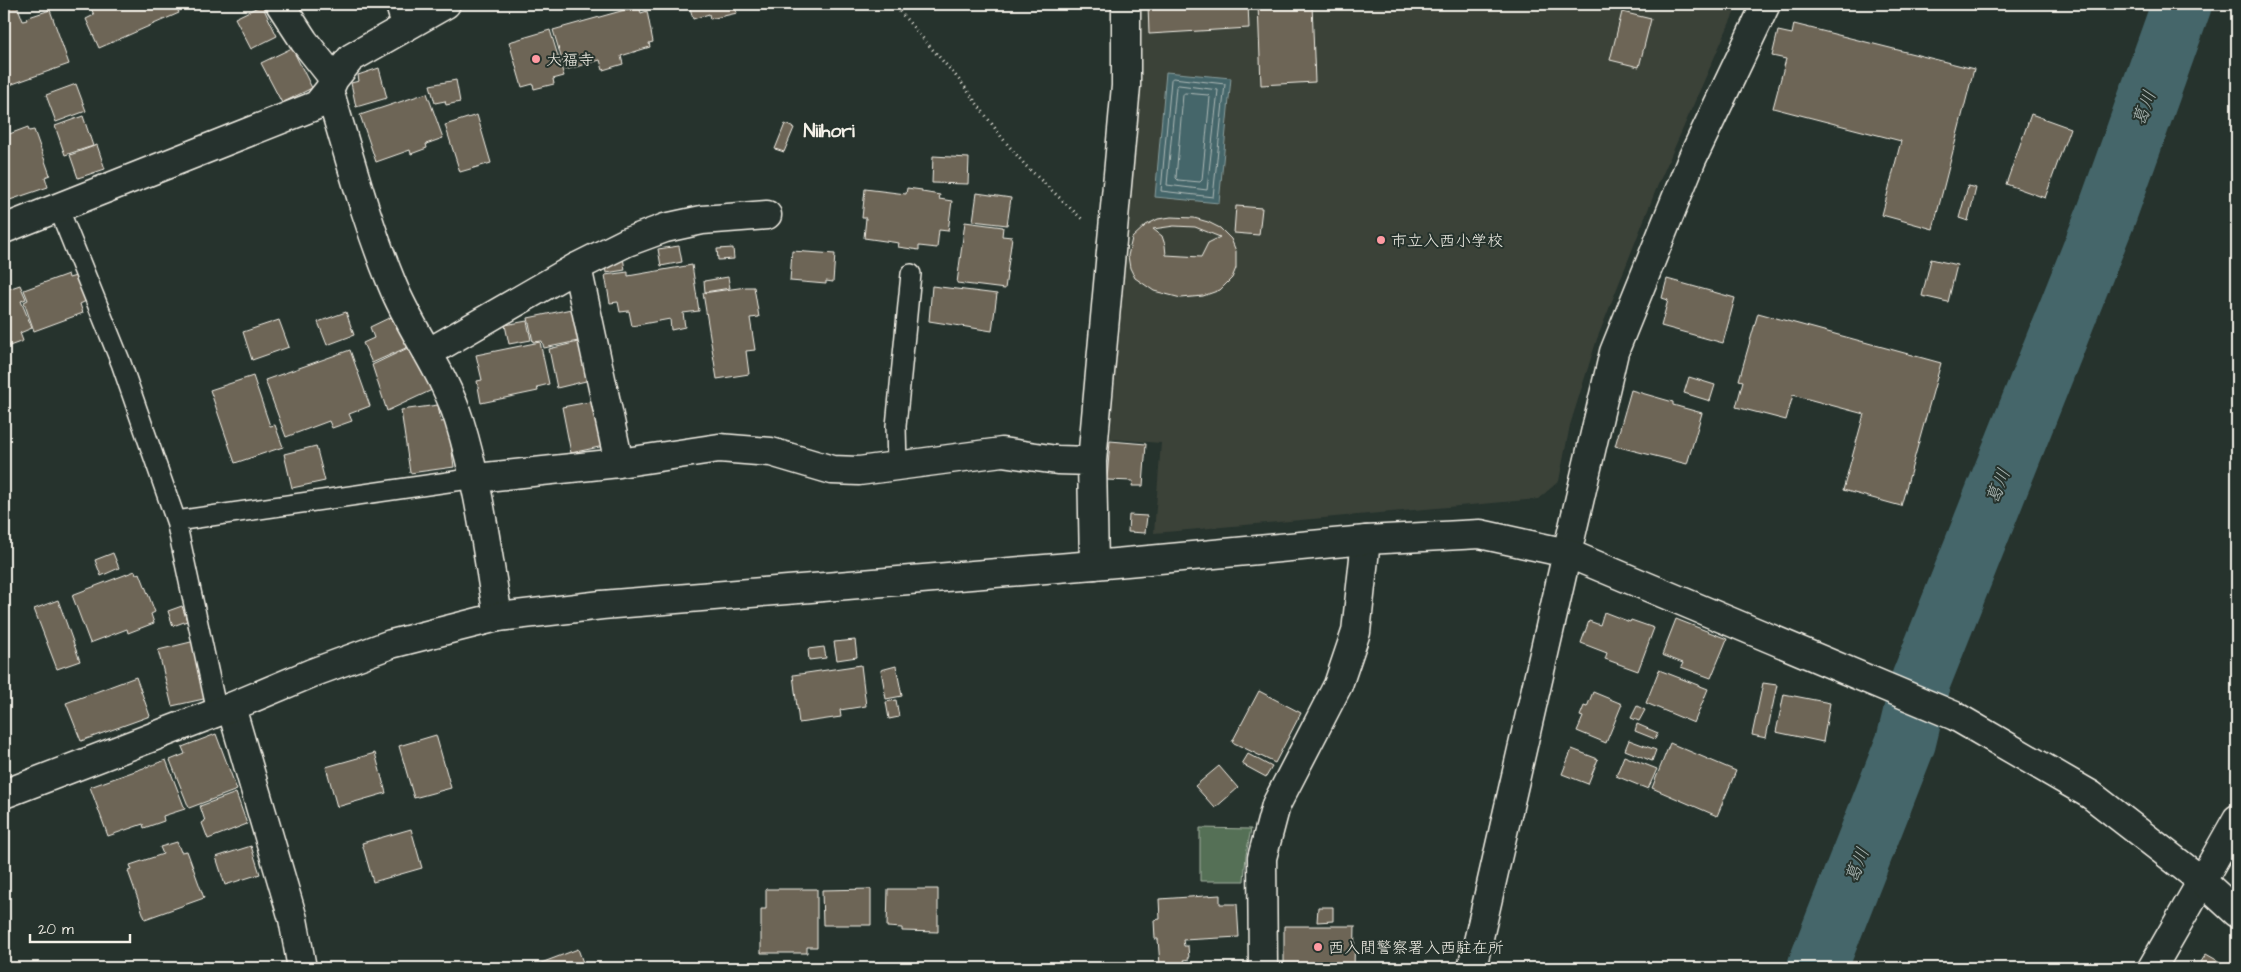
<svg xmlns="http://www.w3.org/2000/svg" width="2241" height="972" font-family="'Architects Daughter','Klee One',sans-serif">
<style>
.built{fill:#3b4239}
.green{fill:#557057;stroke:#a4b0a0}
.water{fill:#44666b;stroke:#8a9e9d}
.lines{fill:none;stroke-linecap:round;stroke-linejoin:round}
.shore{stroke:#aeb9b6;stroke-width:1}
.river{stroke:#44666b;stroke-width:60}
.building{fill:#6d6556;stroke:#f4f1e8;fill-rule:evenodd}
.lane-casing{stroke:#f4f1e8;stroke-width:22}
.street-casing{stroke:#f4f1e8;stroke-width:31}
.secondary-casing{stroke:#f4f1e8;stroke-width:31}
.path{stroke:#f4f1e8;stroke-width:3;stroke-dasharray:1 4;stroke-linecap:butt}
.lane{stroke:#26332d;stroke-width:19}
.street{stroke:#26332d;stroke-width:28}
.secondary{stroke:#26332d;stroke-width:28}
.poi-dot{fill:#ff9aa2;stroke:#26332d;stroke-width:2}
.labels{text-anchor:middle;stroke-width:4;stroke-linejoin:round;paint-order:stroke}
.poi-label{font-size:16px;fill:#f4f1e8;stroke:#26332d;text-anchor:start}
.water-label{font-size:18px;font-style:italic;fill:#aeb9b6;stroke:#26332d}
.quarter-label{font-size:19px;font-weight:bold;fill:#f4f1e8;stroke:#26332d}
</style>
<rect width="100%" height="100%" fill="#26332d"/>
<filter id="ink" filterUnits="userSpaceOnUse"><feTurbulence type="fractalNoise" baseFrequency=".02" numOctaves="2"/><feDisplacementMap in="SourceGraphic" scale="10" xChannelSelector="R" yChannelSelector="G"/><feConvolveMatrix kernelMatrix="1 2 1 2 8 2 1 2 1" color-interpolation-filters="sRGB"/></filter>
<g filter="url(#ink)">
<path class="built" d="M1141 4H1738L1657 187 1597 339 1570 425 1559 481 1538 499 1154 533 1161 443 1110 439 1140 74Z"/>
<path class="green" d="M1200 828 1251 829 1246 855 1244 881H1200Z"/>
<path class="water" d="M1166 72 1231 78 1219 203 1155 197Z"/>
<g class="lines">
<path class="shore" d="M1173 78 1225 84 1213 197 1161 191 1171 80Z
M1179 85 1218 90 1207 190 1167 185 1176 87Z
M1185 93 1208 95 1210 97 1202 180 1200 182 1178 180 1176 178 1183 95Z"/>
<path class="river" d="M1817 968 1906 742 1921 680 2106 216 2182 4"/>
</g>
<path class="building" d="M94 4H180L182 9 178 11 179 13 99 48 86 19 94 15 91 8 95 6Z
M689 4H751L735 8 737 13 710 19 709 14 693 19Z
M1148 4H1248L1249 28 1149 34Z
M1258 4H1312L1315 82 1261 85Z
M17 5 23 21 27 20 26 18 50 10 69 64 4 87V9Z
M262 5 277 36 251 49 235 18Z
M639 6 641 13 647 11 653 42 649 43 650 47 621 56 623 64 603 70 600 60 565 70 553 30Z
M1622 12 1651 19 1639 67 1610 60Z
M1794 24 1974 69 1933 229 1882 215 1901 141 1773 108 1786 59 1772 56 1778 31 1792 34Z
M550 30 564 76 553 79 554 84 534 89 533 84 522 87 509 42Z
M292 48 312 88 282 103 261 63Z
M379 68 387 98 356 107 351 83 359 81 358 75Z
M456 80 460 102 446 105 445 101 435 103 430 85Z
M76 84 86 111 56 122 46 95Z
M427 93 443 138 426 144 427 148 411 154 410 150 376 162 360 115Z
M2031 114 2070 128 2045 198 2006 184Z
M477 115 491 163 460 172 445 125Z
M83 116 93 146 65 155 55 126Z
M785 124 794 128 784 152 775 149Z
M28 127 29 131 34 130 50 175 45 177 48 187 4 202V136Z
M97 145 105 169 78 178 70 155Z
M933 156 969 158 968 184 932 183Z
M1968 186 1976 188 1968 221 1959 218Z
M907 188 922 190V192L940 195 939 199 952 201 948 231 939 230 937 248 919 246V250L898 247 899 243 864 238 866 218H862L865 189 906 194Z
M977 193 1011 198 1007 225 973 221Z
M1236 206 1262 208 1259 235 1234 233Z
M1171 217 1194 218 1208 222 1220 228 1231 239 1236 251V268L1232 278 1220 290 1203 296 1181 298 1154 291 1135 278 1130 268 1128 256 1132 238 1146 225 1158 219ZM1174 226 1195 227 1220 237 1208 243 1201 257 1166 255 1165 245 1162 236 1153 229Z
M965 222 1003 227 1002 236 1012 237 1005 289 957 283Z
M679 246 682 262 661 266 658 249Z
M733 248 734 259 718 260 717 249Z
M792 251 835 254 833 282 826 281V284L790 281Z
M623 257 625 270 606 273 604 259Z
M1931 259 1957 265 1948 302 1922 296Z
M692 265 699 311 683 313 685 327 671 330 670 319 632 326 629 311 620 312 618 302 610 303 605 275 628 272V276Z
M68 274 69 278 76 276 86 301 80 304 83 313 34 331 24 302 28 300 24 290Z
M728 277 730 288 705 292 704 281Z
M1667 279 1735 298 1723 343 1661 326 1668 300 1662 298Z
M20 285 26 299 21 301 32 328 20 333 23 341 4 348V287L7 286 8 289Z
M932 286 997 294 992 331 929 321Z
M746 287H754L759 317 750 318 755 350 746 351 749 374 717 379 703 293Z
M576 308 583 340 544 348 542 341 533 342 528 318Z
M346 312 354 335 327 345 318 322Z
M1758 313 1941 363 1901 506 1843 490 1864 414 1793 395 1786 420 1736 407 1743 381 1739 380Z
M391 317 395 326 398 325 408 347 372 363 363 343 374 338 370 327Z
M279 320 289 347 252 360 243 332Z
M527 321 531 340 509 344 505 325Z
M582 341 590 380 557 388 549 349Z
M540 342 549 384 537 387 538 391 481 403 477 381 482 380 476 355Z
M412 346 432 390 387 411 372 365Z
M350 350 370 406 349 414 352 421 332 428 329 421 286 437 265 380Z
M253 376 270 426 275 425 283 447 235 463 210 390Z
M1689 377 1715 385 1710 401 1684 393Z
M1631 390 1673 402V405L1702 413 1687 464 1615 446Z
M595 401 604 446 571 453 562 407Z
M438 405 441 422 448 421 454 467 410 473 401 410Z
M1110 441 1146 444 1143 486H1132L1133 481 1107 480Z
M316 446 325 481 292 488 284 454Z
M1129 515 1147 516 1145 533 1128 532Z
M113 553 119 568 101 576 95 560Z
M135 571 136 574 140 573 155 612 151 614 154 623 128 633 127 629 90 643 72 595Z
M58 600 80 661 57 669 34 609Z
M182 606 187 621 173 626 168 611Z
M1604 612 1630 622 1631 620 1654 628 1638 671 1605 659 1607 653 1581 643 1589 621 1600 625Z
M1676 619 1727 639 1711 678 1681 667 1683 663 1662 655Z
M855 640 857 657 837 660 834 642Z
M195 641 208 698 172 706 158 650Z
M824 647 826 658 809 660 808 649Z
M861 665 866 706 840 710 841 717 799 723 793 675Z
M896 666 902 696 886 699 881 670Z
M1659 670 1708 689 1694 723 1646 703Z
M136 677 150 716 81 741 66 703Z
M1763 683 1777 685 1766 738 1752 735Z
M1259 691 1301 713 1275 763 1232 742Z
M1593 692 1622 704 1606 743 1577 731 1583 717 1580 716 1584 706 1587 707Z
M1784 694 1830 703 1823 742 1776 732Z
M896 700 899 717 889 719 886 702Z
M1637 706 1645 710 1639 721 1631 718Z
M1637 724 1658 733 1655 739 1635 731Z
M216 734 237 790 189 808 170 760 185 754 182 747Z
M436 735 451 788 414 798 399 746Z
M1629 740 1656 750 1652 761 1625 750Z
M1670 743 1736 771 1717 816 1652 788Z
M1572 749 1598 759 1588 784 1562 774Z
M375 753 386 793 337 807 326 767Z
M1248 754 1272 767 1266 777 1242 764Z
M1624 756 1657 769 1648 789 1616 776Z
M166 760 185 809 163 816 164 821 144 828 143 824 108 836 90 787Z
M1219 766 1238 788 1215 808 1195 786Z
M236 793 247 824 208 839 202 823 205 821 200 806Z
M411 829 422 868 373 882 362 843Z
M177 842 181 852 187 851 204 898 145 919 128 871 132 870 130 865 163 854 160 847Z
M251 846 260 874 225 885 216 857Z
M766 889H817V947H807V953H761V909H766Z
M871 889V925H823L822 890Z
M888 889H938V932L902 931V928L887 927Z
M1220 895V904H1237L1239 937 1183 940 1184 946H1188L1189 959 1184 960 1185 963 1160 965 1158 939H1155L1154 920 1160 919 1159 899Z
M1318 907H1333V921L1317 922Z
M1284 926H1355L1354 968 1284 967Z
M578 949 585 968H528Z
M2206 954 2231 968H2202L2199 965Z
M1536 963 1551 968H1536Z"/>
<g class="lines">
<defs>
<path id="lane" d="M395 4 402 27
M58 207 121 363 176 521 217 712
M897 467 896 426 911 274
M176 521 476 478"/>
<path id="street" d="M280 4 304 41 334 79
M329 90C349 155 366 221 392 284 411 331 444 372 459 420 479 484 487 551 498 617
M4 229 317 105 329 90 334 79 351 58 446 4
M577 267 619 463
M428 353 577 267 627 242 665 228 702 220 767 215
M476 478 619 463 719 448 771 452 832 470 859 471 1002 452 1057 460 1092 461
M1567 553 1614 352 1692 159 1766 4
M1094 565 1092 461 1126 86V4
M231 707 293 919 302 968
M1263 968 1262 858 1276 805 1338 685 1356 632 1366 540
M2152 968 2202 881"/>
<path id="secondary" d="M4 794 231 707 312 673 391 644 498 617 602 605 1094 565 1366 540 1480 534 1567 553 1955 716 2091 795 2202 881 2237 913
M2202 881 2237 819
M1472 968 1567 553"/>
</defs>
<use href="#lane" class="lane-casing"/>
<use href="#street" class="street-casing"/>
<use href="#secondary" class="secondary-casing"/>
<path class="path" d="M893 4 961 82 1003 139 1026 166 1082 219"/>
<use href="#lane" class="lane"/>
<use href="#street" class="street"/>
<use href="#secondary" class="secondary"/>
</g>
</g>
<g class="poi-dot">
<circle cx="536" cy="59" r="5"/>
<circle cx="1381" cy="240" r="5"/>
<circle cx="1318" cy="947" r="5"/>
</g>
<g class="labels">
<g class="poi-label">
<text x="546" y="65">大福寺</text>
<text x="1391" y="246">市立入西小学校</text>
<text x="1328" y="953">西入間警察署入西駐在所</text>
</g>
<g class="water-label">
<text transform="translate(2144 108) rotate(-70)" y="6">葛川</text>
<text transform="translate(1998 486) rotate(-68)" y="6">葛川</text>
<text transform="translate(1857 865) rotate(-68)" y="6">葛川</text>
</g>
<g class="quarter-label">
<text x="829" y="137">Niihori</text>
</g>
</g>
<rect width="2241" height="972" fill="none" stroke="#26332d" stroke-width="20"/>
<rect x="10" y="10" width="2221" height="952" fill="none" stroke="#f4f1e8" stroke-width="2" filter="url(#ink)"/>
<path d="M30 934v8h100v-8" fill="none" stroke="#f4f1e8" stroke-width="2.5"/>
<text x="38" y="934" font-size="15" fill="#f4f1e8" stroke="#26332d" stroke-width="4" paint-order="stroke">20 m</text>
</svg>
